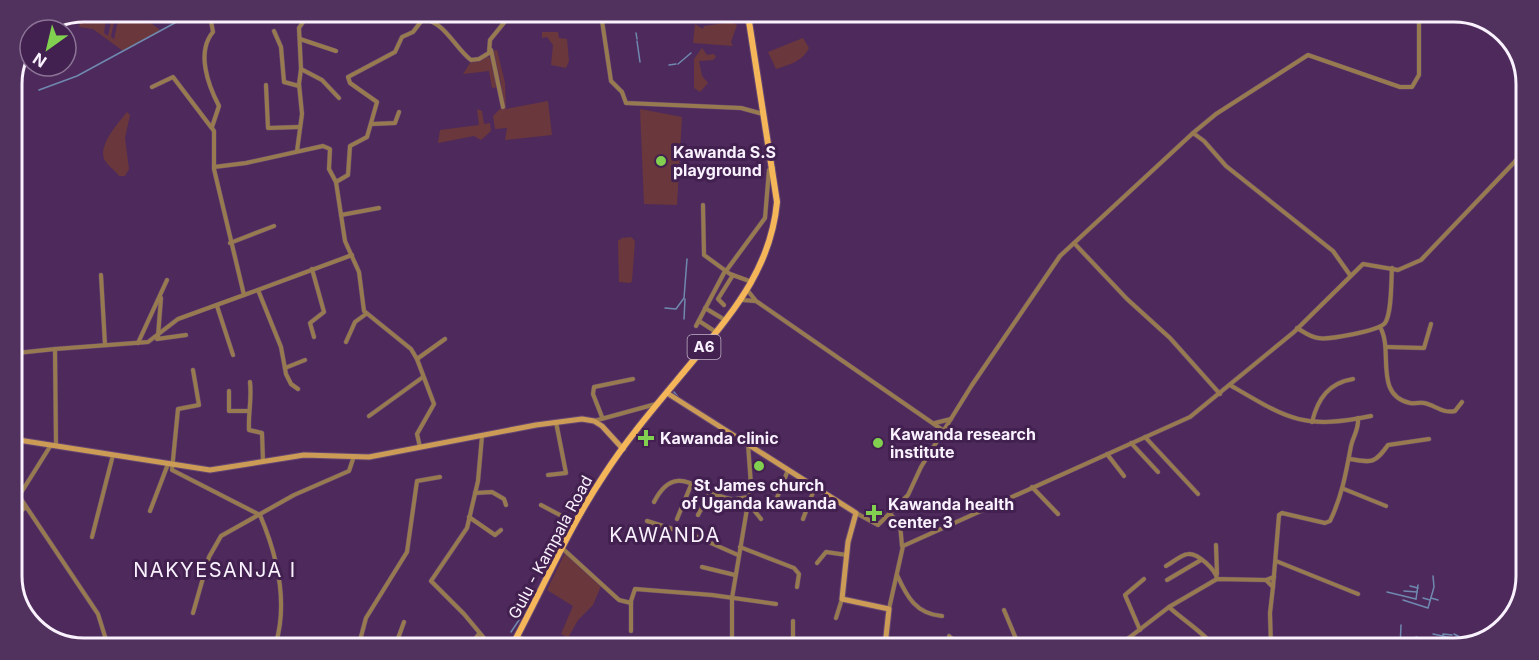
<svg xmlns="http://www.w3.org/2000/svg" width="1539" height="660" viewBox="0 0 1539 660" font-family="Inter,sans-serif">
<rect width="100%" height="100%" fill="#4d2a5b"/>
<g fill="#6a373c">
<path d="M87,12H107L104,33L108,36L113,12H116L111,37L114,39L120,12H138L146,24L150,22L161,31L123,51L93,29L79,27L80,23H84Z"/>
<path d="M732,22L737,25L731,42L733,46L693,43L695,24L703,29L704,26Z"/>
<path d="M542,32H558L559,38L567,39L569,61L566,68L551,65L553,45L547,37L542,38Z"/>
<path d="M803,38L809,48C803,61 789,65 776,69L768,52Z"/>
<path d="M702,48L707,55L714,54L716,57L713,60L699,61L702,76L708,83L700,92L694,88V59Z"/>
<path d="M497,50L505,83L506,109L548,101L552,135L505,140L507,128L495,129L493,116L503,106L501,83L492,51Z"/>
<path d="M487,56L492,59L500,87L492,88L489,71L463,74L472,60Z"/>
<path d="M477,109L482,111L484,124L490,123L491,131L481,140L474,136L438,143L440,130L479,125Z"/>
<path d="M640,109L682,117L677,205L644,204Z"/>
<path d="M127,112L130,115L125,138L129,169L125,176H119C116,171 109,167 106,162C95,148 119,122 127,112Z"/>
<path d="M631,237L635,241L632,281L630,283L619,282L618,241L622,238Z"/>
<path d="M566,551L601,586L593,605L578,620L568,638L561,634L573,606L547,590Z"/>
</g>
<g fill="none" stroke-linecap="round" stroke-linejoin="round">
<g stroke="#7089b0" stroke-width="1.5">
<path d="M636,33L637,39"/>
<path d="M637,41L640,62"/>
<path d="M678,64L691,53"/>
<path d="M669,65L676,64"/>
<path d="M39,90L77,76L195,12"/>
<path d="M665,308L676,309L684,298L687,259"/>
<path d="M684,319L685,299"/>
<path d="M674,392L679,398"/>
<path d="M1410,586L1418,588"/>
<path d="M1404,591L1417,592"/>
<path d="M1387,592L1416,599"/>
<path d="M1423,598L1430,600"/>
<path d="M1431,598L1438,600"/>
<path d="M1416,599L1418,585"/>
<path d="M1403,600L1428,608L1434,587L1433,576"/>
<path d="M511,632L521,617"/>
<path d="M1433,634L1452,638L1451,642"/>
<path d="M1454,634L1471,643"/>
<path d="M1416,637L1455,648"/>
<path d="M1443,637V634L1452,635"/>
<path d="M1433,638L1462,646"/>
<path d="M1454,638L1467,644"/>
<path d="M1400,648L1401,625"/>
</g>
<g stroke="#654672" stroke-width="5">
<g id="street">
<path d="M575,14H600"/>
<path d="M601,14L611,81L622,92L626,103L741,108L763,114"/>
<path d="M211,21L213,32C196,52 208,85 219,106L212,127"/>
<path d="M274,31L281,47L284,82L299,86"/>
<path d="M300,39L336,51"/>
<path d="M491,50L503,107"/>
<path d="M301,69L322,80L339,98"/>
<path d="M266,85L268,128L299,127"/>
<path d="M372,124L395,123L399,112"/>
<path d="M1193,133L1216,114L1308,55L1400,87H1412L1419,75V17"/>
<path d="M12,139L17,135"/>
<path d="M297,151L302,114L299,84L301,69L299,28L309,13"/>
<path d="M214,167L246,163L323,146L330,149L329,169L336,182L345,241L359,272L364,311L411,349L417,359L434,404L417,434L420,447"/>
<path d="M336,182L348,175L350,146L367,137L377,102L350,83L348,77L395,52L402,37L413,32L423,19C445,22 455,48 471,60L479,59L489,53L490,40L511,14"/>
<path d="M703,205L704,255L730,274L752,282"/>
<path d="M341,215L379,208"/>
<path d="M230,243L274,226"/>
<path d="M1074,243L1127,299L1170,338L1220,394"/>
<path d="M12,244L13,241"/>
<path d="M312,269L324,312L310,323L314,337"/>
<path d="M726,271L765,218L769,170L773,168"/>
<path d="M101,275L105,345"/>
<path d="M258,290L281,347L286,374L291,384L298,389"/>
<path d="M748,291L756,301L944,431"/>
<path d="M244,295L352,255"/>
<path d="M743,300L755,301"/>
<path d="M724,305L718,299L733,275"/>
<path d="M217,306L233,355"/>
<path d="M705,308L725,320"/>
<path d="M12,318L17,353L55,349"/>
<path d="M699,321L716,332"/>
<path d="M696,326L725,271"/>
<path d="M1380,327C1394,350 1373,395 1410,403C1415,404 1419,402 1424,403C1435,405 1443,414 1455,411L1462,402"/>
<path d="M1297,328C1304,332 1310,337 1318,338C1328,340 1379,331 1385,323C1392,313 1391,281 1392,268"/>
<path d="M158,336L161,298"/>
<path d="M157,339L186,335"/>
<path d="M346,342L355,322L366,314"/>
<path d="M138,343L167,280"/>
<path d="M1387,347L1424,348L1431,324"/>
<path d="M417,359L445,339"/>
<path d="M285,368L305,360"/>
<path d="M193,370L199,405L178,409L172,470L260,515C277,555 288,601 276,643"/>
<path d="M250,382C252,401 248,412 249,430L262,433L263,461"/>
<path d="M1230,385C1288,419 1303,430 1371,416"/>
<path d="M229,391V411H248"/>
<path d="M369,416L423,377"/>
<path d="M602,417L593,394L594,387L633,379"/>
<path d="M594,421L656,404"/>
<path d="M1312,422C1318,398 1329,383 1353,379"/>
<path d="M935,423L951,419"/>
<path d="M482,436L478,481L467,528L431,581L464,614L489,644"/>
<path d="M1145,437L1198,494"/>
<path d="M1131,443L1158,472"/>
<path d="M51,445L19,496L98,614L107,643"/>
<path d="M56,445L55,349L148,342L178,319L244,295L214,169V131L173,77L152,87"/>
<path d="M1107,454L1124,476"/>
<path d="M1350,459C1373,463 1375,463 1388,445L1429,439"/>
<path d="M548,475L566,473L556,422"/>
<path d="M1032,487L1058,514"/>
<path d="M1344,489L1386,506"/>
<path d="M475,493L492,492L504,499L506,505"/>
<path d="M654,502C676,459 698,494 731,499C737,500 744,497 750,497"/>
<path d="M749,504L761,519"/>
<path d="M541,505L575,523"/>
<path d="M773,508L788,470"/>
<path d="M150,511L168,464"/>
<path d="M856,513L878,525L908,495L921,467L972,385L1060,256L1193,133L1204,141L1226,166L1333,251L1350,275"/>
<path d="M889,513L900,524L902,546"/>
<path d="M698,515L710,492"/>
<path d="M12,516L25,508"/>
<path d="M469,517L495,535L501,530"/>
<path d="M677,519L691,485"/>
<path d="M803,519L815,487"/>
<path d="M647,521L695,536L738,555"/>
<path d="M92,537L113,455"/>
<path d="M1216,545L1217,574"/>
<path d="M740,547L794,568L799,574L797,587"/>
<path d="M562,548L619,600L631,603"/>
<path d="M1276,561L1358,594"/>
<path d="M817,563L826,552L847,555"/>
<path d="M1166,566C1172,563 1182,554 1188,554C1198,553 1216,570 1217,579"/>
<path d="M702,567L735,575"/>
<path d="M897,575C907,597 916,614 942,616"/>
<path d="M1167,580L1201,560"/>
<path d="M1266,580L1273,587L1270,613L1271,647"/>
<path d="M1273,587L1279,515L1282,513L1325,523L1330,521C1342,496 1346,473 1351,446C1353,436 1359,430 1358,418"/>
<path d="M1169,607C1179,617 1210,637 1213,647"/>
<path d="M889,609L903,546L1190,417L1294,332L1363,264L1398,270L1421,260L1526,150"/>
<path d="M1004,610L1019,646"/>
<path d="M193,613L209,557L221,536L294,495L349,471L353,459"/>
<path d="M836,618L842,599"/>
<path d="M1140,630L1125,595L1144,579"/>
<path d="M631,631V601L635,589L712,595L776,604"/>
<path d="M517,636L532,644"/>
<path d="M949,636L960,646"/>
<path d="M1126,640L1130,647"/>
<path d="M359,644L366,618L407,552L417,481L440,477"/>
<path d="M396,644L404,622"/>
<path d="M471,644L479,634"/>
<path d="M732,645V598L751,485L748,444"/>
<path d="M793,645V621"/>
<path d="M1117,647L1169,607L1217,579L1266,580L1274,577"/>
</g>
</g>
<g stroke="#654672" stroke-width="7">
<g id="secondary">
<path d="M667,393L856,513L848,542L842,599L889,609L885,646"/>
<path d="M12,439L210,470L304,455L369,457L536,425L582,419L594,421L602,426L623,449"/>
</g>
</g>
<g stroke="#654672" stroke-width="8">
<path id="primary" d="M513,644C543,588 568,529 604,475C631,433 665,395 697,356C736,308 771,266 777,202L748,15"/>
</g>
<use href="#street" stroke="#987a50" stroke-width="4"/>
<use href="#secondary" stroke="#cc9c56" stroke-width="5"/>
<use href="#primary" stroke="#f4b659" stroke-width="6"/>
</g>
<g fill="#81d050" stroke="#42204f" stroke-width="2">
<circle cx="661" cy="161" r="6"/>
<path d="M643 429h6v6h6v6h-6v6h-6v-6h-6v-6h6z"/>
<circle cx="878" cy="443" r="6"/>
<circle cx="759" cy="466" r="6"/>
<path d="M871 504h6v6h6v6h-6v6h-6v-6h-6v-6h6z"/>
</g>
<g text-anchor="middle" stroke-width="6" stroke-linejoin="round" paint-order="stroke">
<rect fill="#42204f" stroke="#c2b2c9" stroke-width="1.5" x="687.5" y="335" width="33" height="24" rx="4.5"/>
<g font-size="15" font-weight="bold" fill="#f9f1fd">
<text x="704" y="352">A6</text>
</g>
<g font-size="16" font-weight="bold" fill="#f9f1fd" stroke="#42204f" text-anchor="start">
<text x="673" y="158">Kawanda S.S<tspan x="673" dy="18">playground</tspan></text>
<text x="890" y="440">Kawanda research<tspan x="890" dy="18">institute</tspan></text>
<text x="660" y="444">Kawanda clinic</text>
<text x="759" y="491" text-anchor="middle">St James church<tspan x="759" dy="18">of Uganda kawanda</tspan></text>
<text x="888" y="510">Kawanda health<tspan x="888" dy="18">center 3</tspan></text>
</g>
<g font-size="16" fill="#f9f1fd" stroke="#42204f">
<text transform="translate(550 547) rotate(-62)" y="6">Gulu - Kampala Road</text>
</g>
<g font-size="20" letter-spacing="1.5" fill="#f9f1fd" stroke="#42204f">
<text x="665" y="542">KAWANDA</text>
<text x="215" y="577">NAKYESANJA I</text>
</g>
</g>
<path d="M0 0H1539V660H0ZM84 22H1454A62 62 0 0 1 1516 84V576A62 62 0 0 1 1454 638H84A62 62 0 0 1 22 576V84A62 62 0 0 1 84 22Z" fill="#51315d" fill-rule="evenodd"/>
<path fill="none" stroke="#f9f1fd" stroke-width="3" d="M84 22H1454A62 62 0 0 1 1516 84V576A62 62 0 0 1 1454 638H84A62 62 0 0 1 22 576V84A62 62 0 0 1 84 22Z"/>
<g transform="translate(48 48) rotate(214)"><circle r="28" fill="#42204f" stroke="#8b7495" stroke-width="1.5"/>
<path d="M0-4.5L10 22L0 15L-10 22Z" fill="#81d050"/>
<text y="-9" font-size="16" font-weight="bold" text-anchor="middle" fill="#f9f1fd">N</text>
</g>
</svg>
